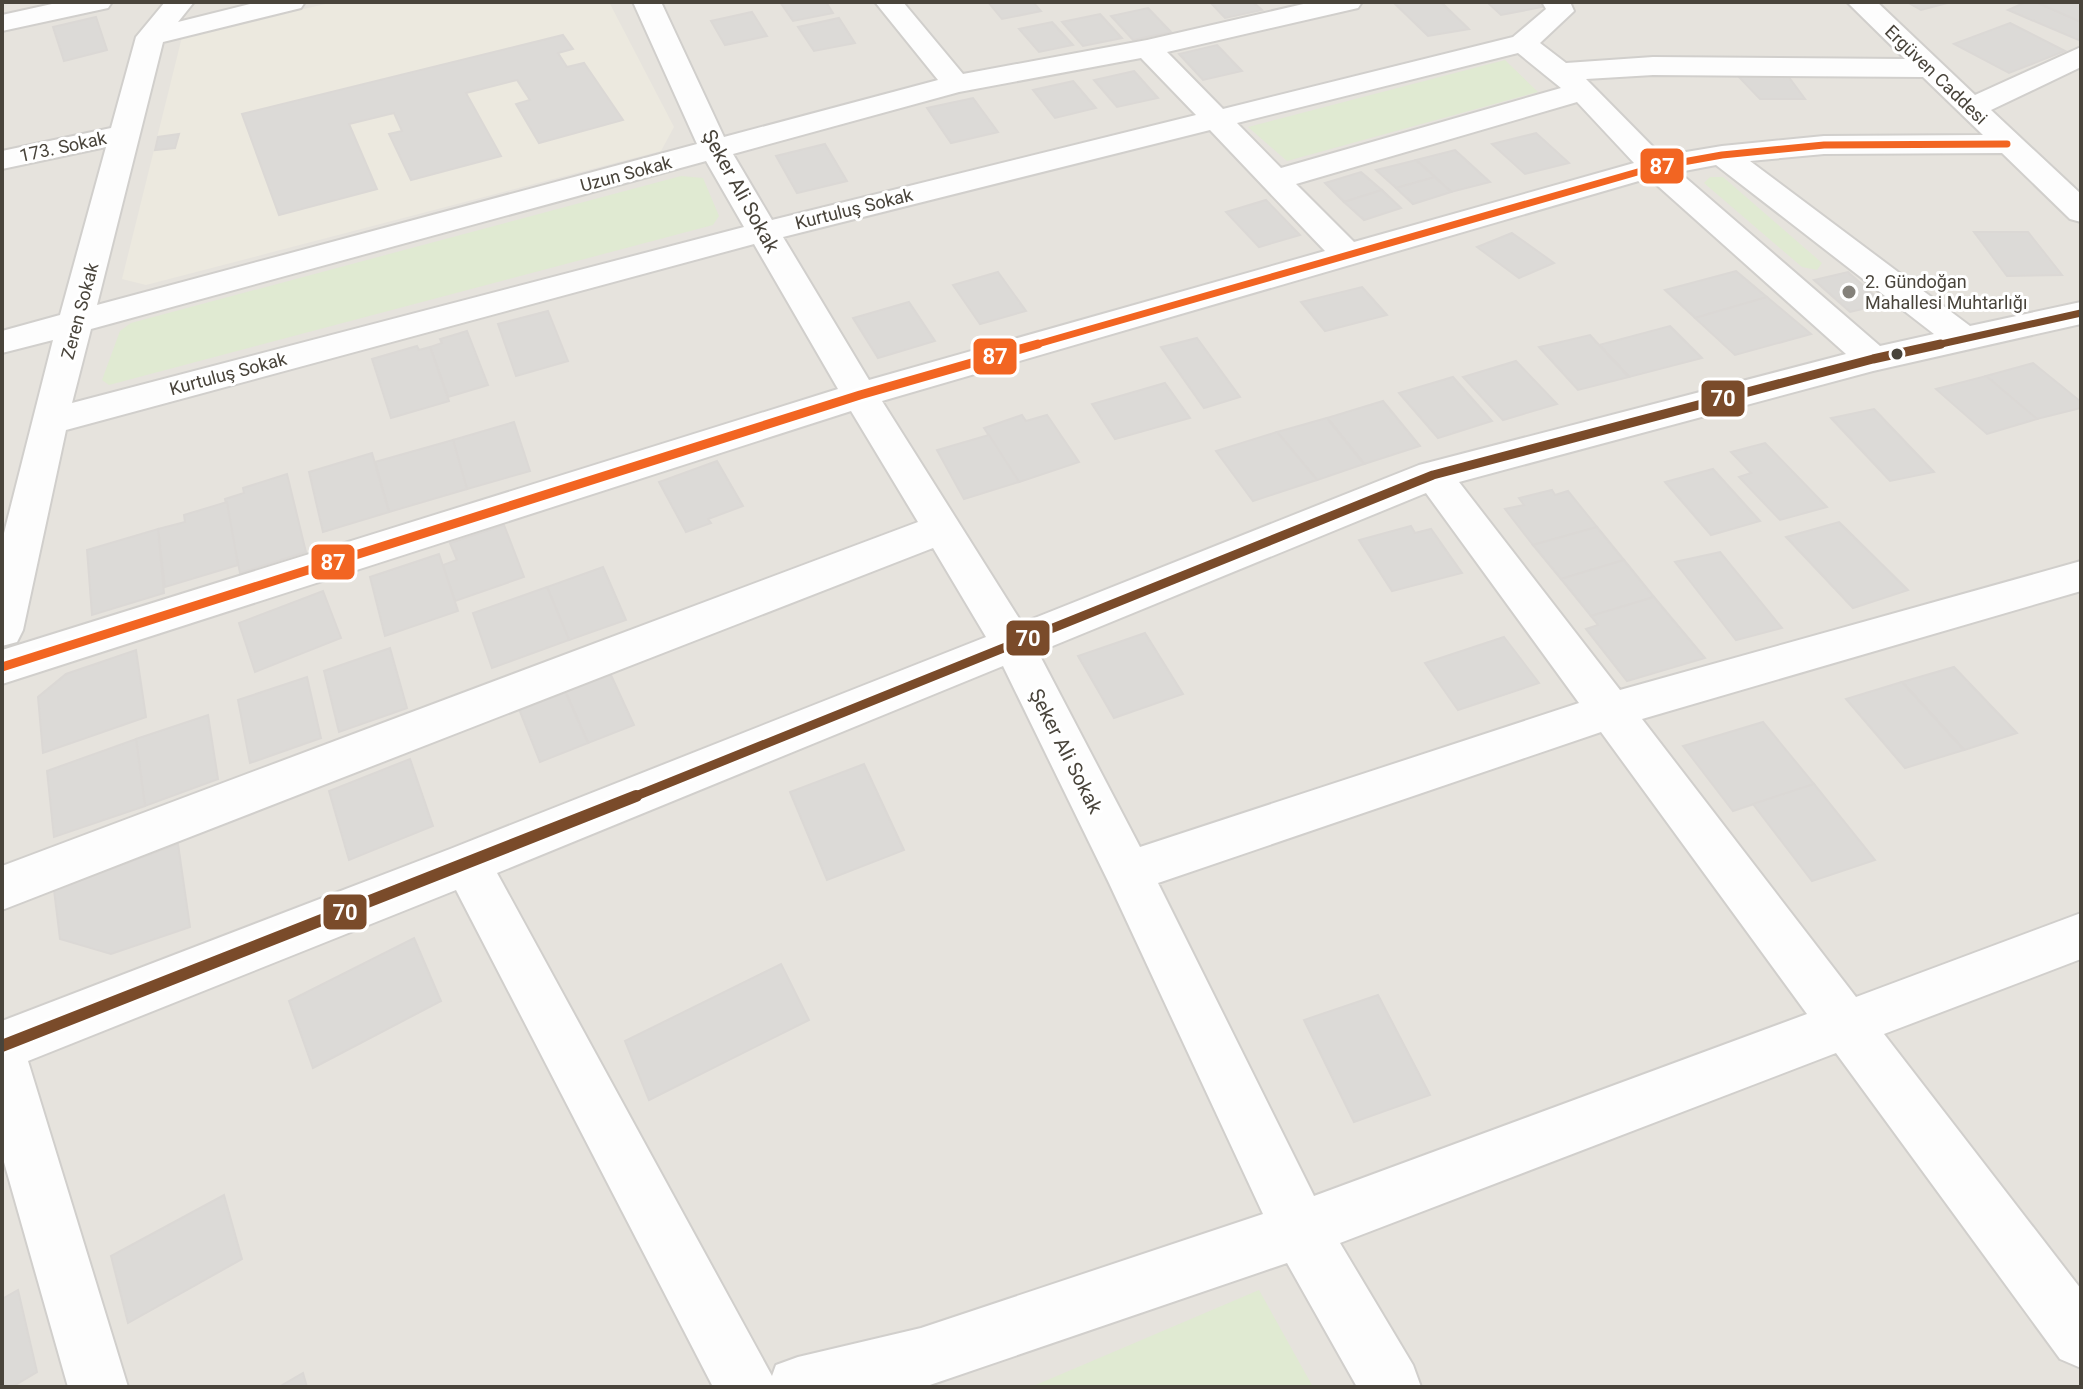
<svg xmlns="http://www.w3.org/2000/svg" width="2083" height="1389" viewBox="0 0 2083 1389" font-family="Roboto,sans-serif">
<rect width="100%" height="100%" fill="#f3f1ef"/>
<rect fill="#e6e3dd" x="2" y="2" width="2079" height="1385"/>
<path fill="#ece9df" d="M334,2H609L674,127L661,151L146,285L122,279L182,37Z"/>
<g fill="#e0ead2">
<path d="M1505,60L1538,92L1287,161L1248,127Z"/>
<path d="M681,176L703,178L719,216L713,225L109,385L102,380L120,331L131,323Z"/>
<path d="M1710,177H1723L1822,263L1817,270L1802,267L1704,183Z"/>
<path d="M1259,1290L1313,1387H1031Z"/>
</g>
<g fill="#dcdad7" stroke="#dbd8d5" stroke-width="2">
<path d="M780,2H826L833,13L793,21Z"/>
<path d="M988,2H1033L1041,11L1002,19Z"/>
<path d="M1210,2H1253L1262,10L1225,18Z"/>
<path d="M1441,2L1469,29L1428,36L1394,3Z"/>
<path d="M1487,2H1536L1542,7L1501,15Z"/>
<path d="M1907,2H1951L1921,10Z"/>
<path d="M2026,2H2036L2081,22V41L2008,10Z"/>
<path d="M2036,2H2081V22Z"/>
<path d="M1148,8L1171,32L1133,40L1111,16Z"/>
<path d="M752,12L767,36L725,45L711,21Z"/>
<path d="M1100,14L1122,38L1083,46L1062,22Z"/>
<path d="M96,17L107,50L64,61L53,27Z"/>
<path d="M839,18L855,43L814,51L798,27Z"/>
<path d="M1052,22L1073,45L1039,52L1019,29Z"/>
<path d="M2010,23L2065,51L2009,73L1954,44Z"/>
<path d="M563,35L573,49L558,53L567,67L584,63L623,120L539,143L516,104L530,100L517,80L466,93L501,156L411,180L389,134L402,131L394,113L349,124L377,189L279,215L242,114Z"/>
<path d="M1217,45L1242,71L1203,80L1179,54Z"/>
<path d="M1134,71L1158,98L1117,107L1094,80Z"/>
<path d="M1735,73L1788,76L1805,99H1760Z"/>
<path d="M1073,81L1096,108L1055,118L1033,90Z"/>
<path d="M973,98L998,132L951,143L927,108Z"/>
<path d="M1536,133L1569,163L1525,174L1492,144Z"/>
<path d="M179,134L175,148L155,150L158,137Z"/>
<path d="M825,144L847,181L797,193L776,156Z"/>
<path d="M1455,150L1490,182L1451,192L1416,160Z"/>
<path d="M1416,160L1435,177L1396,188L1376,170Z"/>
<path d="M1361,172L1382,190L1344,202L1325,183Z"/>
<path d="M1435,177L1451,192L1413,204L1396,188Z"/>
<path d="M1382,190L1401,208L1364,220L1344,202Z"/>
<path d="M1266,200L1300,235L1259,247L1226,212Z"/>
<path d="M1974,232H2028L2062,275L2007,276Z"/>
<path d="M1512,233L1554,263L1519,278L1477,247Z"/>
<path d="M1736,271L1767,297L1695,318L1665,290Z"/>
<path d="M998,272L1026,311L980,324L953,285Z"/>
<path d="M1848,272L1884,304L1850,312L1814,280Z"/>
<path d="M1362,287L1387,315L1325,331L1301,302Z"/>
<path d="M1767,297L1811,334L1735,355L1695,318Z"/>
<path d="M909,302L935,341L878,358L853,318Z"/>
<path d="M548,311L568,361L516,376L498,324Z"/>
<path d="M1670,326L1702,358L1629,377L1599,345Z"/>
<path d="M467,331L488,385L448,397L430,347L442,343L440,339Z"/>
<path d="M1590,335L1599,345L1629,377L1578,390L1539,347Z"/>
<path d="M1197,338L1240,397L1204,408L1161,347Z"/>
<path d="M417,346L419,350L430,347L449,401L391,418L372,359Z"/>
<path d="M1516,361L1557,404L1503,420L1463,377Z"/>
<path d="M2033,363L2081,402V408L2037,419L1986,376Z"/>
<path d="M1986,376L2037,419L1987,434L1936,389Z"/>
<path d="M1453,377L1492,421L1438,438L1399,393Z"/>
<path d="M1165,383L1190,418L1115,439L1092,404Z"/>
<path d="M1383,401L1420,446L1364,464L1327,418Z"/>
<path d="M1874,409L1934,472L1890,481L1831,418Z"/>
<path d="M1022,415L1026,421L1047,415L1079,462L1019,482L984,428Z"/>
<path d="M1327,418L1364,464L1317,480L1277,432Z"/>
<path d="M514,422L530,471L467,489L453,440Z"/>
<path d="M1277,432L1317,480L1253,501L1216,451Z"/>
<path d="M989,435L1019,482L964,499L937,450Z"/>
<path d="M453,440L467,489L389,512L375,462Z"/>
<path d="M1765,443L1827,507L1780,520L1739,477L1751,473L1731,452Z"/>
<path d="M372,453L389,512L323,532L309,472Z"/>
<path d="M717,461L743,506L708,519L711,523L686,532L659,482Z"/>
<path d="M1713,469L1760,521L1711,535L1665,482Z"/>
<path d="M287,474L306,552L240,573L225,499L244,493L243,488Z"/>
<path d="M1552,490L1555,495L1568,491L1597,527L1533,545L1505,509L1524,505L1519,498Z"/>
<path d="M227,502L238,565L165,587L158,529L185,522L184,515Z"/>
<path d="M1839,522L1908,590L1853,608L1786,537Z"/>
<path d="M504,525L524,577L455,601L443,565L457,560L450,543Z"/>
<path d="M1411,526L1415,533L1431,529L1462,573L1392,591L1359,540Z"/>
<path d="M1597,527L1624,560L1561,579L1533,545Z"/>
<path d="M158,529L164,593L92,615L87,550Z"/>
<path d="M1720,552L1782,628L1736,640L1675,562Z"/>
<path d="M439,554L458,611L385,636L370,577Z"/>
<path d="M1624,560L1654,597L1591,616L1561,579Z"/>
<path d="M603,567L626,620L569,640L547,587Z"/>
<path d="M547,587L569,640L492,668L473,613Z"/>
<path d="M323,591L341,638L255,672L239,623Z"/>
<path d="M1654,597L1705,658L1627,681L1586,629L1598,625L1591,616Z"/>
<path d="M1145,633L1183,694L1114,718L1078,656Z"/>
<path d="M1504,637L1539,683L1458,710L1425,663Z"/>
<path d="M390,648L407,708L339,732L324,671Z"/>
<path d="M136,650L146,717L43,753L38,697L66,674Z"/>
<path d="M1954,667L2017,733L1964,750L1902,682Z"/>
<path d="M610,673L634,725L588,743L565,691Z"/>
<path d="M307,677L321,738L250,763L238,700Z"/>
<path d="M1902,682L1964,750L1905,768L1846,699Z"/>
<path d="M565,691L588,743L540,762L519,709Z"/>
<path d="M208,715L218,779L145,806L136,739Z"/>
<path d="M1763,722L1814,784L1733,811L1683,746Z"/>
<path d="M136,739L145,806L54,837L47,771Z"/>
<path d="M410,759L433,826L349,860L329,791Z"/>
<path d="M864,764L904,850L827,880L790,792Z"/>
<path d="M1814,784L1875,860L1812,881L1753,804Z"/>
<path d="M178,844L190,927L111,954L60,939L54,890Z"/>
<path d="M414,938L441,1001L313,1068L289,1001Z"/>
<path d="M781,964L809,1020L649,1100L625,1041Z"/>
<path d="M1378,995L1430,1095L1354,1122L1304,1020Z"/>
<path d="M224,1195L242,1259L128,1323L111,1256Z"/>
<path d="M18,1290L37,1372L12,1387H2V1299Z"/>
<path d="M303,1373L307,1387H279Z"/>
</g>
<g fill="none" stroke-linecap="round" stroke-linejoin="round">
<g stroke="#d1cfcc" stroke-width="4">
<g id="minor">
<path d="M61,2H112L108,8L2,31V15Z"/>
<path d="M165,2H194L178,22L258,2H305L301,8L163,42L97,305L697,144L633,2H661L724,137L938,80L875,2H903L963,74L1147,40L1312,2H1362L1358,8L1167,52L1223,109L1513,37L1546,9L1542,2H1570L1574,11L1540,43L1566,63L1653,57L1905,59L1847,2H1877L1975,95L2081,47V67L1991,110L2081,194V222L2070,219L2002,153L1824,154L1750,161L1970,326L2081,302V324L1873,371L1459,482L1620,690L2081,561V591L1642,719L1856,997L2081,913V959L1884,1034L2081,1289V1368L2060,1359L1836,1053L1340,1243L1413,1365L1421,1387H1357L1287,1263L924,1387H713L456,890L28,1061L128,1387H68L2,1155V1021L450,849L986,637L933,548L2,910V866L918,522L851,411L2,684V650L838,389L754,244L66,430L23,630L17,642L2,646V541L53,340L2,353V331L60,315L106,147L2,169V151L111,128L136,37ZM1518,53L1561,88L1281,168L1237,123ZM1141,58L1196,115L772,220L733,154L959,92ZM1653,75L1923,77L1983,135L1824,136L1722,146L1662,156L1586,79ZM1577,102L1634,163L1354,242L1296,184ZM1210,130L1325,251L869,380L783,237ZM706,161L744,227L72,403L91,329ZM1716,165L1934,334L1880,346L1679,172ZM1649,178L1846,354L1419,465L1022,623L882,401ZM1426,493L1579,703L1140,847L1038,652ZM1003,666L1109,883L1263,1214L921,1328L798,1357L776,1365L772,1376L497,873ZM1601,732L1807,1014L1314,1196L1158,883Z"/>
</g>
</g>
<use href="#minor" fill="#fdfdfd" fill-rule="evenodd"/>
<g stroke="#fff" stroke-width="11">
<path id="bus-1-far1" d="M1031,346L1655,167L1722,155L1824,145L2007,144"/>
</g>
<g stroke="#fff" stroke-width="15">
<path id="bus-1" d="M2,667L860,395L1038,344"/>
</g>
<g stroke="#fff" stroke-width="11">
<path id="bus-2-far2" d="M1932,346L2081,313"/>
</g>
<g stroke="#fff" stroke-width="15">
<path id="bus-2-far1" d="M631,798L1433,475L1873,359L1941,344"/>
</g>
<g stroke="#fff" stroke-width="18">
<path id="bus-2" d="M2,1046L636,796"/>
</g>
<use href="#bus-1-far1" stroke="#f26522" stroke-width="7"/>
<use href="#bus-1" stroke="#f26522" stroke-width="9"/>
<use href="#bus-2-far2" stroke="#7a4b2a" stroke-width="7"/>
<use href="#bus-2-far1" stroke="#7a4b2a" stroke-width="9"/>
<use href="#bus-2" stroke="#7a4b2a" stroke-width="12"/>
</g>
<circle fill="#84817a" stroke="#fff" stroke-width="3" cx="1849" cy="292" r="8"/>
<circle fill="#49443b" stroke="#fff" stroke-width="3" cx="1897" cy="354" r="7"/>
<g text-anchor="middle" stroke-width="6" stroke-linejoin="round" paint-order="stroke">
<g font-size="18" fill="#49443b" stroke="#fff">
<text transform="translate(1936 75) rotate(44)" y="6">Ergüven Caddesi</text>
<text transform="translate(63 147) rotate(-12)" y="6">173. Sokak</text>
<text transform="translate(626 174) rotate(-15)" y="6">Uzun Sokak</text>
<text transform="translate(854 209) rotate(-14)" y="6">Kurtuluş Sokak</text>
<text transform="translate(80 311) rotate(-75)" y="6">Zeren Sokak</text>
<text transform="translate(228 374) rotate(-15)" y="6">Kurtuluş Sokak</text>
</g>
<g font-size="18" fill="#49443b" stroke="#fff" text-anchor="start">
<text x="1865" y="288">2. Gündoğan<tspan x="1865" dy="21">Mahallesi Muhtarlığı</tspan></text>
</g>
<g font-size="20" fill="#49443b" stroke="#fff">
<text transform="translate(741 191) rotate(61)" y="7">Şeker Ali Sokak</text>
<text transform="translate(1066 751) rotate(63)" y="7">Şeker Ali Sokak</text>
</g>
</g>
<g stroke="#fff" stroke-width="3">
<rect x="1639" y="147" width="46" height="38" rx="8" fill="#f26522"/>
<rect x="972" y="337" width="46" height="39" rx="8" fill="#f26522"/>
<rect x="1700" y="379" width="46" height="39" rx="8" fill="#7a4b2a"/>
<rect x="310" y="543" width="46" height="38" rx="8" fill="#f26522"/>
<rect x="1005" y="619" width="46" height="38" rx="8" fill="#7a4b2a"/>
<rect x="322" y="893" width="46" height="38" rx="8" fill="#7a4b2a"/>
</g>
<g font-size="22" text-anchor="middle" font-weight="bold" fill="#fff">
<text x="1662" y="174">87</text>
<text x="995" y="364">87</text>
<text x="1723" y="406">70</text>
<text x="333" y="570">87</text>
<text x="1028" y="646">70</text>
<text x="345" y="920">70</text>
</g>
<rect width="2083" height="1389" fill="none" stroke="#49443b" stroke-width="8"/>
</svg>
